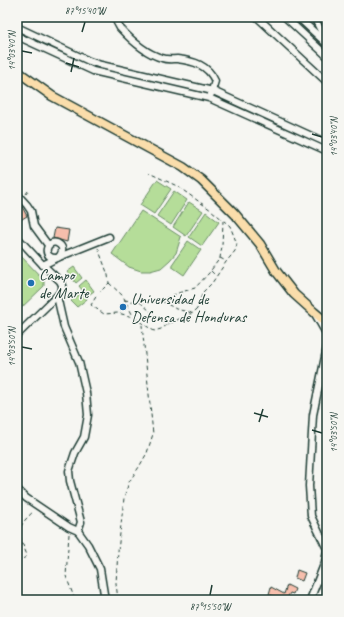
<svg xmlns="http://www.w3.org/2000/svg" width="344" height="617" viewBox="0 0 344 617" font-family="Caveat,sans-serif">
<rect width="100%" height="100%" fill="#f6f6f2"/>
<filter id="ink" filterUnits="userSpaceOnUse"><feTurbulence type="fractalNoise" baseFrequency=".025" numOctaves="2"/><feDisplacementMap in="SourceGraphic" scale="8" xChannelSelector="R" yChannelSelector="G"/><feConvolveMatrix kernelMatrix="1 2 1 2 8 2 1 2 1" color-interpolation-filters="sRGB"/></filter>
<g filter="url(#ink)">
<g fill="#b5dd99" stroke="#6a8d66">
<path d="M157,180L171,189L154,214L140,205Z"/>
<path d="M174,191L187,200L171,225L157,216Z"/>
<path d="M189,202L203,211L186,236L173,227Z"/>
<path d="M141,211L181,237L176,253L170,260L161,268L150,271H141L129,267L112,254Z"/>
<path d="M206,212L219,222L202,246L189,237Z"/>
<path d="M188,241L201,250L184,275L171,266Z"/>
<path d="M17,252L44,280V286L17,312Z"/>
<path d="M74,267L82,278L76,283L67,272Z"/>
<path d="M86,280L94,291L87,296L79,286Z"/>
<path d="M82,292L87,299L77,307L71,301Z"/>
</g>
<g fill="#f6beac" stroke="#1f3d34">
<path d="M17,201L21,205L27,216L17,222Z"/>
<path d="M55,228L69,230L67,242L53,238Z"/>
<path d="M297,570L305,573L302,581L295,578Z"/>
<path d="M287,585L295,589L293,594L290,593L286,600H277L278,598L269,594L271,587L284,594Z"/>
</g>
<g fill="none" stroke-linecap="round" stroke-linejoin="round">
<g stroke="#1f3d34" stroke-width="9">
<g id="minor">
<path d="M115,17C116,21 118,25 120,28C131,40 147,54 162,58C167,60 172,59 177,59C194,61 208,65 215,81L211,94"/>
<path d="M257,17L327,82"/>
<path d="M285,17L327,56"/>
<path d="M298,17L327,44"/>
<path d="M314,17L326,41"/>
<path d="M17,27L89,61L101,65L213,91L327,143"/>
<path d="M17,36L93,71L209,98L327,151"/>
<path d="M17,194L27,205L31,211L34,226L48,245"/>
<path d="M17,237L43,265L60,281L62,285V290L57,296L17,335"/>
<path d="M57,258C41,259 46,239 57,243C59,244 61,245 62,248C63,251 61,254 59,257"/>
<path d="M43,265L59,257L109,237"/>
<path d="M57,296L64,327L79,362L86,393L88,415L84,437L75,453L69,471L70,481L81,522L78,531L88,545L100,569L105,600"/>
<path d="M315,314L327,335V340"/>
<path d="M17,489L26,498L69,527L78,531"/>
<path d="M310,600L325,562L327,549L311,516L309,486L313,415L327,347"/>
</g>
</g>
<g stroke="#1f3d34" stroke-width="11">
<path id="major" d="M17,71L52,96L183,167L201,180L235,214L260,244L276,271L294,294L314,312L327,323"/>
</g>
<g stroke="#1f3d34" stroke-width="1" stroke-dasharray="4 3" stroke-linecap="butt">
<path d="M26,194L28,191"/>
<path d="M98,248L108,275L109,283L97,295L91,305L104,314L118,313L133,317L154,331L161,329L170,323L193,313L197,309L203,292L212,283L226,262L235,251L237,244L230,226L211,210L177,186L149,173"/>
<path d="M220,258L226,261"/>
<path d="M211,271L216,276"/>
<path d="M109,283L123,296L133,316"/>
<path d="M124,300L140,302L160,301L178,293L195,288L209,273L220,258L222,246L223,221"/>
<path d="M162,301L176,309L192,313"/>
<path d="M140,302L161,321L169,323"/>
<path d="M69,534L66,576L75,600"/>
<path d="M17,562L26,557L27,555C18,533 15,528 34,511"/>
<path d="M118,600L116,583L118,551L124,498L129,482L139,467L147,453L153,434L142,325"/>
</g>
<use href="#minor" stroke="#f6f6f2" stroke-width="6"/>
<use href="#major" stroke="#faddab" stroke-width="8"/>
</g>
</g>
<path fill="none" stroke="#1f3d34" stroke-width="1.5" d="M82,32L85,22M22,51L32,53M66,63L79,67M71,72L74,58M312,134L322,137M22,347L32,349M254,413L268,417M259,422L263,409M312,430L322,433M210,595L212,585"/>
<g fill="#1f6fb2" stroke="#f6f6f2" stroke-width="1.5">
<circle cx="31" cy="283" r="4"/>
<circle cx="123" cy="307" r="4"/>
</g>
<g text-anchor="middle" stroke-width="3" stroke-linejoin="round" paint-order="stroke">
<g font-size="16" fill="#1f3d34" stroke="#f6f6f2" text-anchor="start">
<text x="39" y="280">Campo<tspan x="39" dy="18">de Marte</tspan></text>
<text x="131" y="304">Universidad de<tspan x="131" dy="18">Defensa de Honduras</tspan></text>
</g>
</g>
<rect width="344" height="617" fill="none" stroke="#f6f6f2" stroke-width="44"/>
<rect x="22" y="22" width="300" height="573" fill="none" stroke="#1f3d34" stroke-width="1.5"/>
<g font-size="10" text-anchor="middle" fill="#1f3d34">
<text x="85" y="14">87°15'40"W</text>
<text transform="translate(11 51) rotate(-90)" y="4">14°03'40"N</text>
<text transform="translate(333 137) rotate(-90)" y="4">14°03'40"N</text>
<text transform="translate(11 347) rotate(-90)" y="4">14°03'50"N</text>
<text transform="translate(333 433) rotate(-90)" y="4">14°03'50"N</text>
<text x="210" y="610">87°15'50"W</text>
</g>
</svg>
